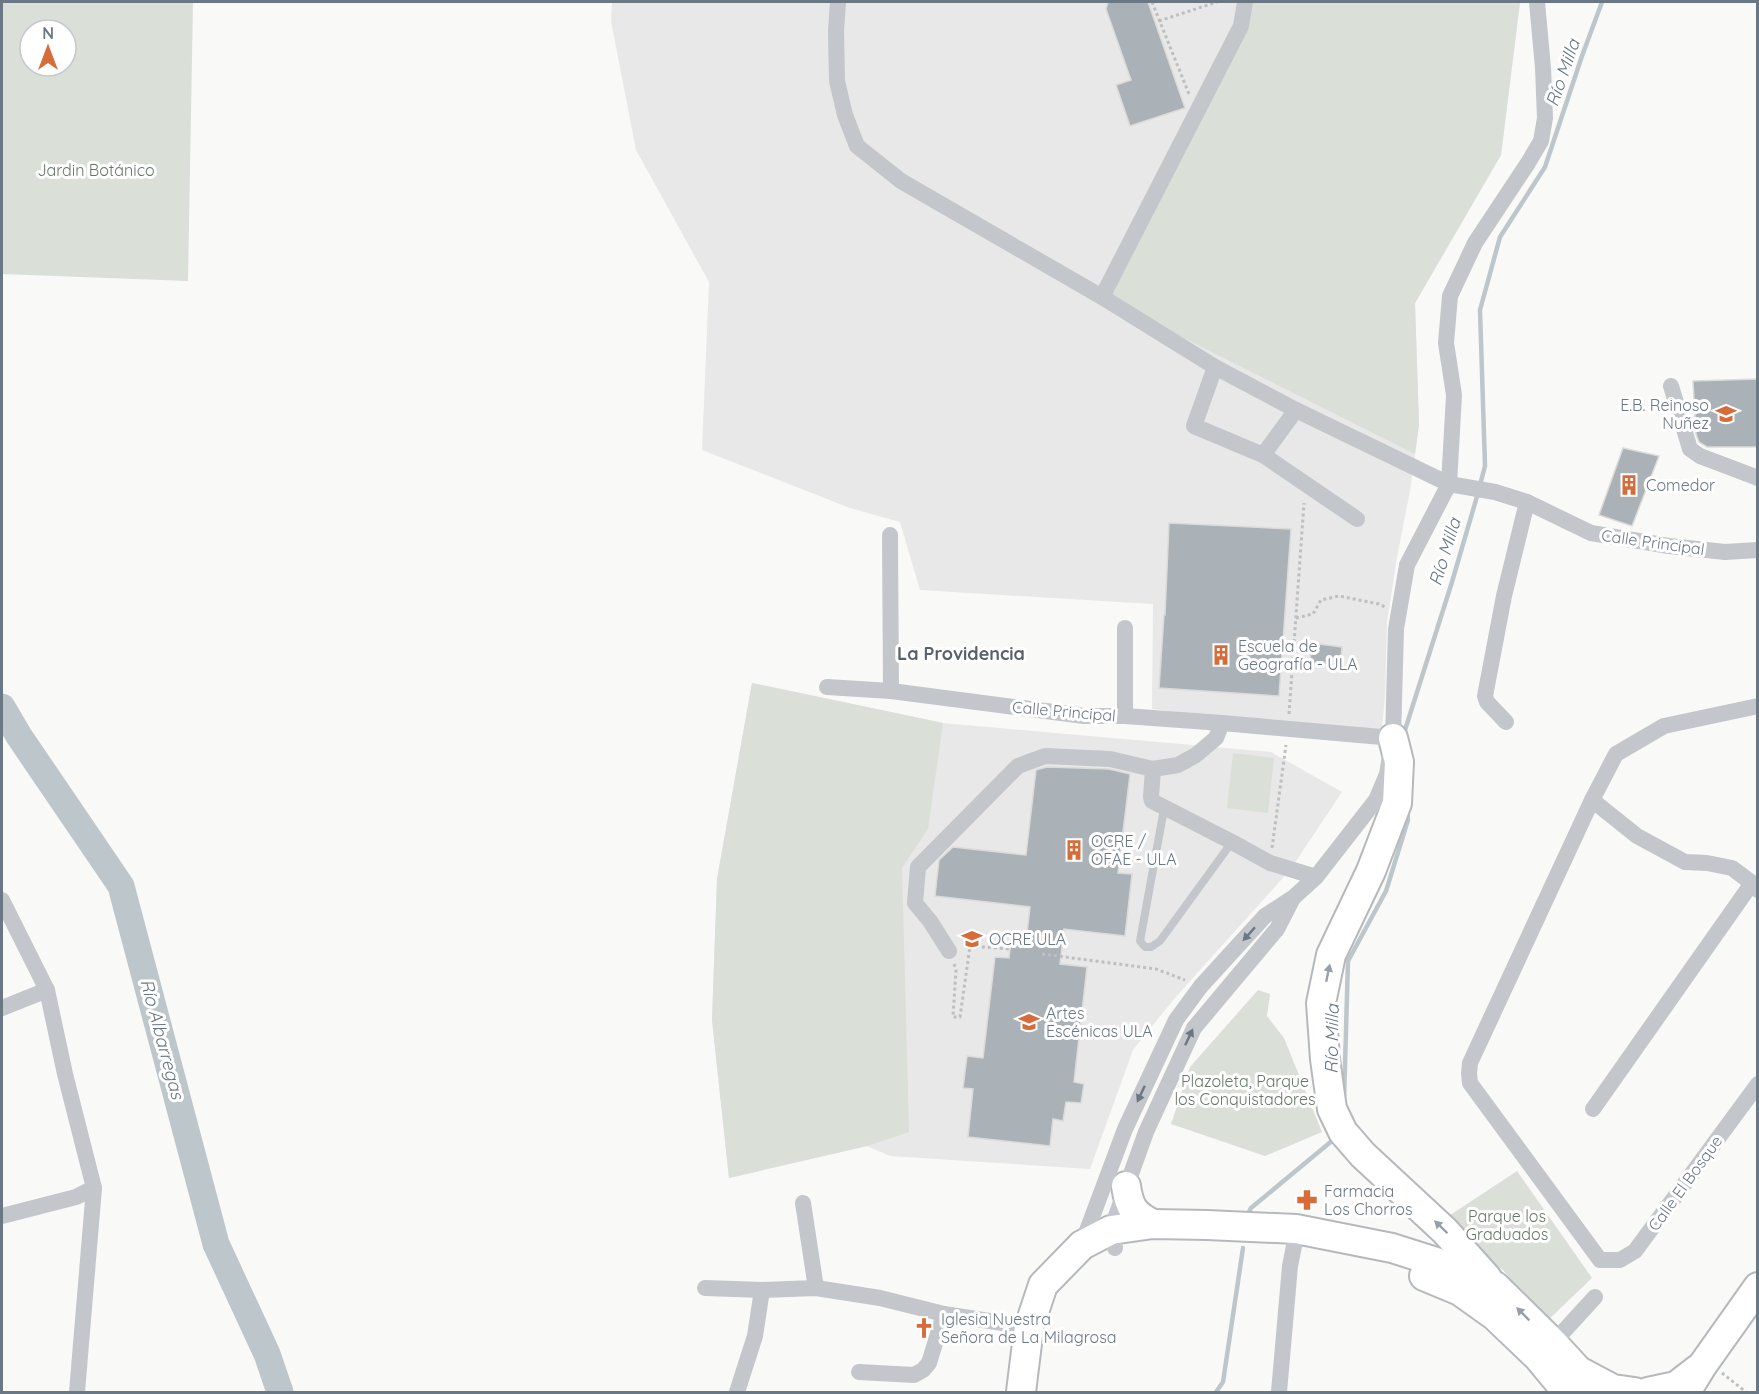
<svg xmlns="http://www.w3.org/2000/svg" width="1759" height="1394" viewBox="0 0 1759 1394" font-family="Quicksand,sans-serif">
<rect width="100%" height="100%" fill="#f9f9f7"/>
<g fill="#e7e8e7">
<path d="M612,2H1520L1501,155L1415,303L1419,425L1410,491L1397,557L1387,623L1385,698L1381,736L1152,709L1153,604L920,590L900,522L850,508L702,450L709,282L636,150L611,21Z"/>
<path d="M752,683L943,723L1271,752L1342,792L1290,870L1174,999L1133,1050L1090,1169L890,1156L867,1146L729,1178L712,1020L717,879Z"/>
</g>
<g fill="#dadfd8" fill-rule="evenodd">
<path d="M2,2H193L188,281L2,274ZM30,30H66V66H30Z"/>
<path d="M1245,2H1520L1501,155L1415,303L1419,425L1415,454L1102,297Z"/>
<path d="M752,683L943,723L928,829L902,868L909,1132L867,1146L729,1178L712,1020L717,879Z"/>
<path d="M1233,753L1274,758L1268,813L1227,808Z"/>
<path d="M1258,990L1270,994L1267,1016L1284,1038L1322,1132L1265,1156L1171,1124L1190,1067Z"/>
<path d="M1517,1171L1592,1278L1546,1322L1503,1270L1435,1225Z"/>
</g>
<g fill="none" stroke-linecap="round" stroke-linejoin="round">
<g stroke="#bdc6cb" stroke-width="4.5">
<path d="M1480,485L1485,466L1480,310L1500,237L1545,167L1582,56L1602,2"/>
<path d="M1405,735V730L1452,582L1478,493"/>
<path d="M1344,1100L1348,961L1386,891L1408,820L1407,809"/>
<path d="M1246,1218L1251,1208L1333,1140"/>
<path d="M1216,1392L1223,1382L1243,1248"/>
</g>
<path stroke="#bdc6cb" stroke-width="27" d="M2,707L19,736L121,886L216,1244L267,1354L280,1392"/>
</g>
<g fill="#aab1b7" stroke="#dbdbd9" stroke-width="1.5">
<path d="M1108,2H1148L1185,108L1130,126L1116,85L1131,80L1106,9Z"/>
<path d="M1758,379V447H1707L1699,442L1696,434L1693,381Z"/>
<path d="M1623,448L1659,456L1632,526L1599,515Z"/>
<path d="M1169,523L1291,529L1279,696L1159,688L1164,615H1165Z"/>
<path d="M1311,643L1342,647L1340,666L1310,663Z"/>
<path d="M1047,767L1109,769L1130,774L1118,873L1132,874L1125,936L1064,929L1060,964L1087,967L1074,1082L1084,1084L1081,1103L1066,1102L1063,1121L1053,1119L1050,1146L968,1137L973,1089L963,1088L967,1056L983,1058L995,957L1009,958L1012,931L1027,933L1030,907L935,896L939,860L953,847L1026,855L1036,770Z"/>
</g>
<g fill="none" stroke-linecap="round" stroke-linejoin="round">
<g stroke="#b6b9bc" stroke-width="32">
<g id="trunk">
<path d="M1393,738L1399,762L1397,803L1371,871L1331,955L1321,1003L1325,1059L1332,1109L1343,1132L1363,1155L1445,1231L1487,1278"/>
<path d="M1126,1186C1129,1207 1134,1215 1153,1224"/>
<path d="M1424,1276L1460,1291L1495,1316L1538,1357L1567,1392"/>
<path d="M1583,1373L1613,1389L1635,1392"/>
<path d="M1021,1392L1029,1327L1043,1285L1082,1245L1111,1230L1153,1224L1207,1225L1296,1229L1392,1248L1471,1273L1495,1286L1553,1343L1598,1392"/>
<path d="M1648,1392L1676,1386L1698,1369"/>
<path d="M1686,1392L1702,1366L1758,1287"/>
</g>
</g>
<g stroke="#bdbfc2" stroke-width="3" stroke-dasharray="3 3" stroke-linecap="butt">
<path d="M1152,2L1189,94"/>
<path d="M1159,21L1217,2"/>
<path d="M1296,618L1313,614L1321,600L1339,596L1379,604L1385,607"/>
<path d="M1289,714L1304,503"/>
<path d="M1272,848L1286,745"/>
<path d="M1042,954L1156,969L1185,980"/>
<path d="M954,964L956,970L953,1017H960L970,946L1010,949"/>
<path d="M1722,1373L1746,1392"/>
</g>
<path stroke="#c3c6ca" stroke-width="8" d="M1164,809L1140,941L1145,947H1151L1160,941L1232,842"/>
<g stroke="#c3c6ca" stroke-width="16">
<path d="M838,2L836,31L837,81L845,115L857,146L901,181L1102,297L1215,367L1296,410L1449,484L1495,492L1527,502L1591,533L1669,546L1725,552L1758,550"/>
<path d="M1102,297L1241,26L1245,2"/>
<path d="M1215,367L1194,426L1263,455L1296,410"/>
<path d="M1671,386L1690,449L1700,456L1758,478"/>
<path d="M1263,455L1357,519"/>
<path d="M890,535L891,691L1084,716H1125L1222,723L1393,738"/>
<path d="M1125,628V716"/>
<path d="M827,687L891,691"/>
<path d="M1758,706L1664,726L1616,754L1592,800L1470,1063L1469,1073L1470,1083L1600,1260H1620L1635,1251L1758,1084"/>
<path d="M1506,722L1487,702L1485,696L1504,596L1527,502"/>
<path d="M1153,769L1151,797L1152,801L1232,842L1270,863L1316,877"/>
<path d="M1592,800L1637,836L1685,862L1707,863L1732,868L1752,883L1758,890"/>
<path d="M2,900L47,990L65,1074L94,1188L77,1392"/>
<path d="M949,951L930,921L915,903L918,867L1018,766L1045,756L1110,759L1153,769L1178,765L1196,755L1216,738L1222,723"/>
<path d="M2,1008L47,990"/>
<path d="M1593,1109L1752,883"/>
<path d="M803,1203L816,1288"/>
<path d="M2,1216L76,1197L94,1188"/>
<path d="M1082,1244L1125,1129L1176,1020L1201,986L1265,916L1294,897L1316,877L1376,800L1387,774L1393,738L1396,629L1407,565L1449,484L1454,395L1446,343L1450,296L1475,243L1528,163L1541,141L1545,118L1543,68L1537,2"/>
<path d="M1115,1248L1111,1230L1146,1132L1194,1028L1277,929L1293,898"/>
<path d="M705,1288L762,1290L816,1288L880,1298L944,1314L1029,1327"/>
<path d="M1553,1343L1595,1297"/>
<path d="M859,1372L914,1375L923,1370L929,1363L944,1314"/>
<path d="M737,1392L755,1336L762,1290"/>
<path d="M1279,1392L1290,1266L1294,1246"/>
</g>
<use href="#trunk" stroke="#fff" stroke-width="28"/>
</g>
<defs><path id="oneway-solid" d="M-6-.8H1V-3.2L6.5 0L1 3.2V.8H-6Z" transform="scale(1.5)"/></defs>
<g fill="#6a7785">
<use href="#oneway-solid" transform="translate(1249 934) rotate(132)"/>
<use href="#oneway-solid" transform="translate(1189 1037) rotate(-65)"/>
<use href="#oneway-solid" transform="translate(1141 1094) rotate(115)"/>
</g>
<g fill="#97a0aa">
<use href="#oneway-solid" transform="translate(1328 973) rotate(-78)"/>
<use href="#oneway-solid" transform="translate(1441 1227) rotate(-136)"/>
<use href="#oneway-solid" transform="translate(1523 1314) rotate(-135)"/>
</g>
<defs>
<g id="school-bare" transform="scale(1.62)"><path d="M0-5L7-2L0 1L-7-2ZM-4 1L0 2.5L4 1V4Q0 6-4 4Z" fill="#d66c39" stroke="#fff" stroke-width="2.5" paint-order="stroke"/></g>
<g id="building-bare" transform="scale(1.62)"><path d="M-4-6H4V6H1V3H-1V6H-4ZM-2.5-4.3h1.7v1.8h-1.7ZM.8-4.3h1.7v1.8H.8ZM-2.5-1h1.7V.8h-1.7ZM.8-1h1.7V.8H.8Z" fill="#d66c39" stroke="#fff" stroke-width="2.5" paint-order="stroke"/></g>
<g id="university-bare" transform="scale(1.62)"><path d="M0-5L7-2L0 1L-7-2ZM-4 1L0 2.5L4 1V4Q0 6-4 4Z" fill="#d66c39" stroke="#fff" stroke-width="2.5" paint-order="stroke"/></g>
<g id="pharmacy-bare" transform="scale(1.62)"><path d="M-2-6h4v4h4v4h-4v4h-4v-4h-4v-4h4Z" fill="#d66c39" stroke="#fff" stroke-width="2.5" paint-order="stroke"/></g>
<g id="church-bare" transform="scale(1.62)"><path d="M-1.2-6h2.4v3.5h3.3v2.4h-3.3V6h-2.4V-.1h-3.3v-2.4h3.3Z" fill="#d66c39" stroke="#fff" stroke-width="2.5" paint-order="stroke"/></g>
</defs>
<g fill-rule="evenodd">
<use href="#school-bare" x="1726" y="414"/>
<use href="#building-bare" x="1629" y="485"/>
<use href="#building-bare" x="1221" y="655"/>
<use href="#building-bare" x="1074" y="850"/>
<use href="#university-bare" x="972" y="939"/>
<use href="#university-bare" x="1029" y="1022"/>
<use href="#pharmacy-bare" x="1307" y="1200"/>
<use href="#church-bare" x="924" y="1328"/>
</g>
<g text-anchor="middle" stroke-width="6" stroke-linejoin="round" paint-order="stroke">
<g font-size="16" fill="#667865" stroke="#fff">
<text x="96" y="176">Jardin Botánico</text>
<text x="1245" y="1087">Plazoleta, Parque<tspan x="1245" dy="18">los Conquistadores</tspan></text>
<text x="1507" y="1222">Parque los<tspan x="1507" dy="18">Graduados</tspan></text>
</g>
<g font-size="16" fill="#6a7785" stroke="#fff" text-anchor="start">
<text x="1709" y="411" text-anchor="end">E.B. Reinoso<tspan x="1709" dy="18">Nuñez</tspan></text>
<text x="1646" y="491">Comedor</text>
<text x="1238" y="652">Escuela de<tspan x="1238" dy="18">Geografía - ULA</tspan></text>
<text x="1091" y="847">OCRE /<tspan x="1091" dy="18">OFAE - ULA</tspan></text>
<text x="989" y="945">OCRE ULA</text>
<text x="1046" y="1019">Artes<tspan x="1046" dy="18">Escénicas ULA</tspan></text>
<text x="1324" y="1197">Farmacia<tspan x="1324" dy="18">Los Chorros</tspan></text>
<text x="941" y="1325">Iglesia Nuestra<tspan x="941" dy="18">Señora de La Milagrosa</tspan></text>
</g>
<g font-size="16" fill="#6a7785" stroke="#fff">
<text transform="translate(1653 542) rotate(8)" y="6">Calle Principal</text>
<text transform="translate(1064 711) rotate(5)" y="6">Calle Principal</text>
<text transform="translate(1685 1183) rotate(-54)" y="6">Calle El Bosque</text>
</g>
<g font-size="18" font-style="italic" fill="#667780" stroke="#fff">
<text transform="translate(1563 73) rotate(-71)" y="6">Río Milla</text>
<text transform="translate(1445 552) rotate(-73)" y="6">Río Milla</text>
<text transform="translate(162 1039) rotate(75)" y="6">Río Albarregas</text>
<text transform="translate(1332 1039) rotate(-89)" y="6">Río Milla</text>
</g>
<g font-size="18" font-weight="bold" fill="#58616b" stroke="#fff">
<text x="961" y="660">La Providencia</text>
</g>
</g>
<rect width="1759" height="1394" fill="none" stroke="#6a7785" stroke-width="6"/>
<g transform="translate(48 48)"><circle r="28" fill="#ffffff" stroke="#c3c9ce" stroke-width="1.5"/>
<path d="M0-4.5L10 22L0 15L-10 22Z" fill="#d66c39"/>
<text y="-9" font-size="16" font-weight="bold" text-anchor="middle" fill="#6a7785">N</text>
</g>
</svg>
